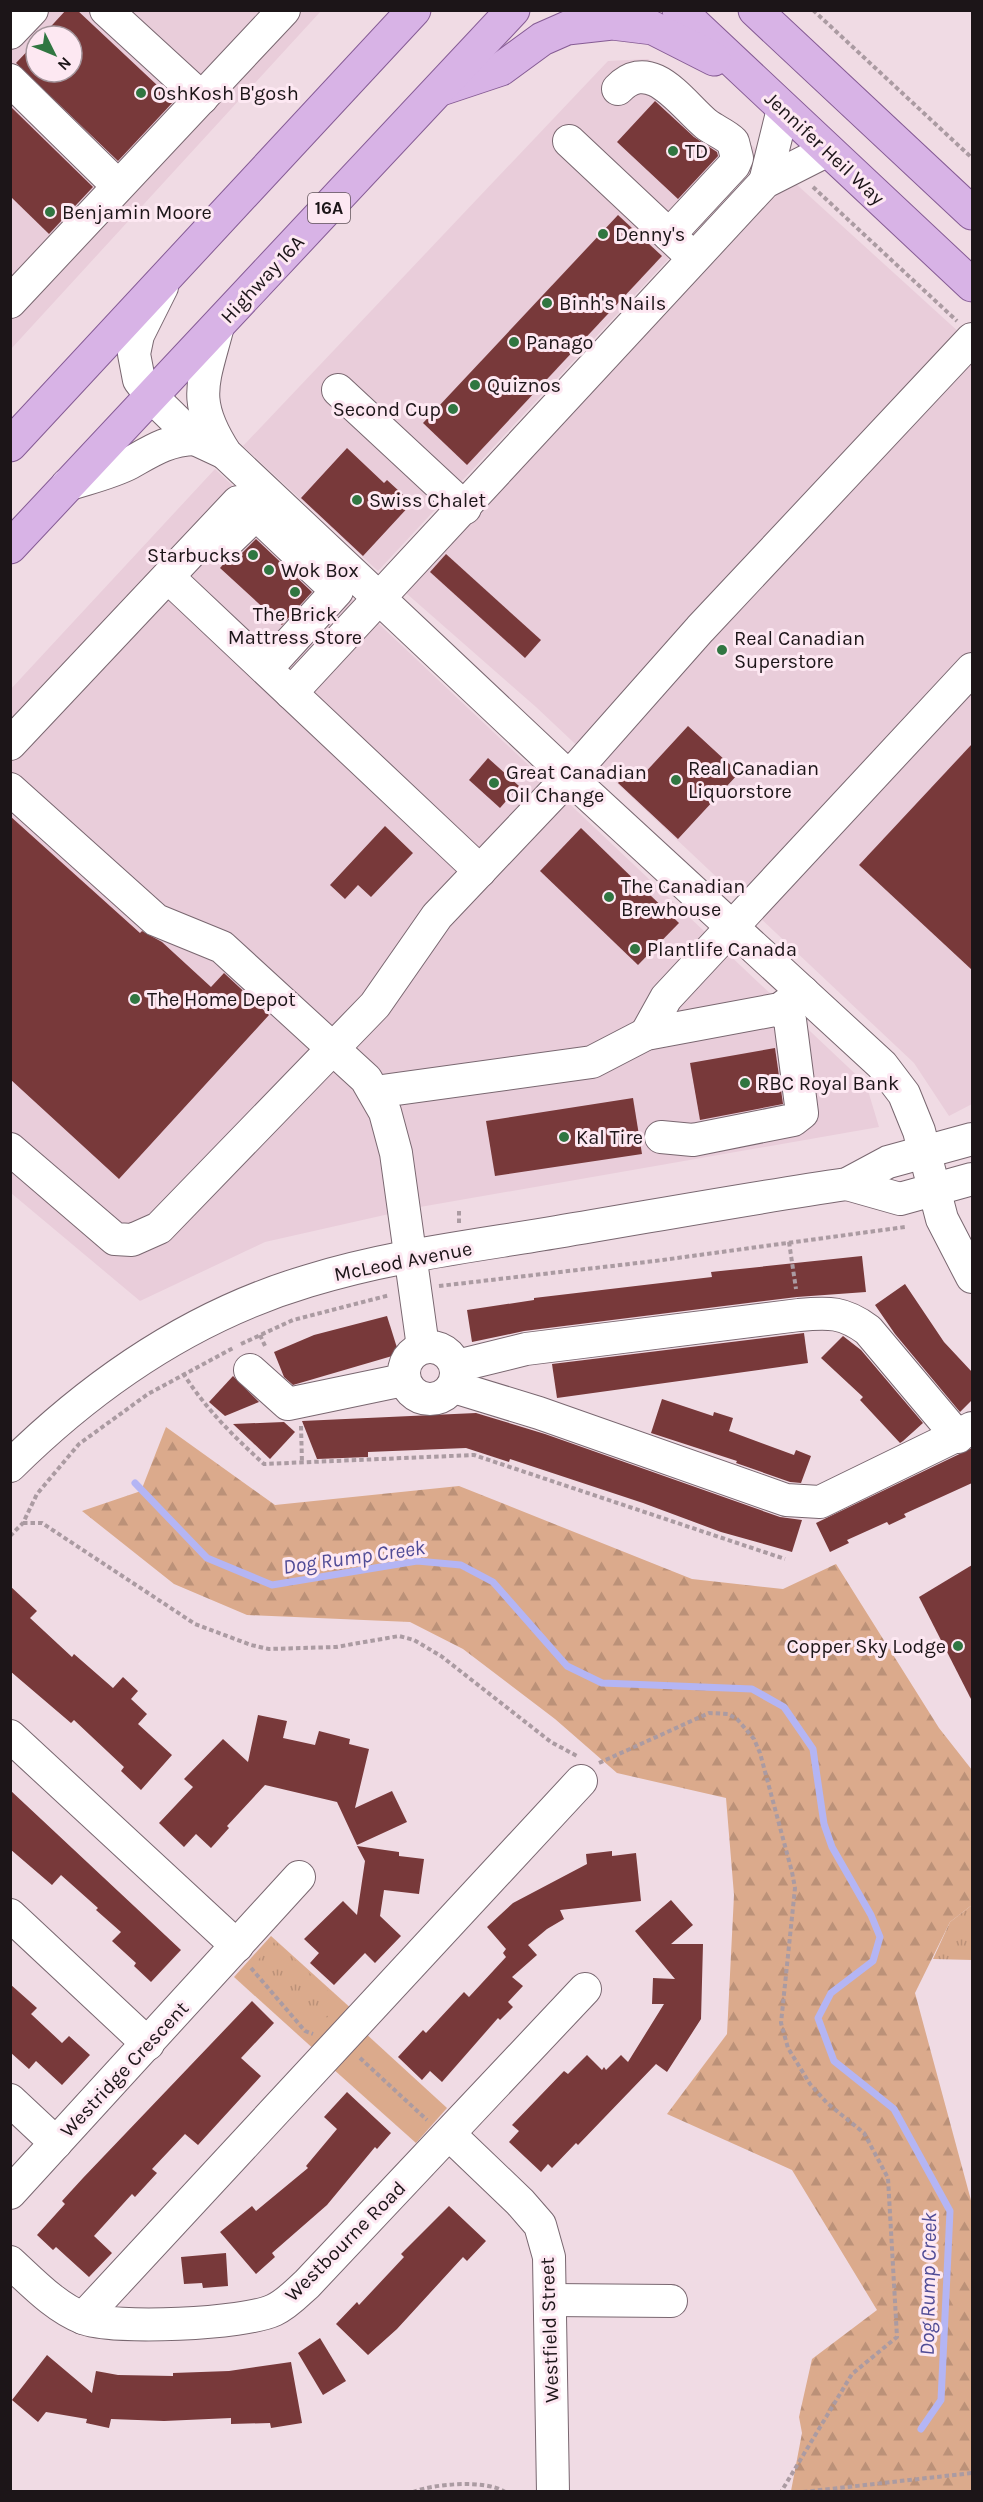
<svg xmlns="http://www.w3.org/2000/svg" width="983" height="2502" viewBox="0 0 983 2502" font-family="Karla,sans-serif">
<defs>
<pattern id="forest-firs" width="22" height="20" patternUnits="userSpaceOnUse" patternTransform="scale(1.5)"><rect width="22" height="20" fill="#dbaa8c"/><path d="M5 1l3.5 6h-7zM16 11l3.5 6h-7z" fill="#bb9178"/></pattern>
<pattern id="park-tufts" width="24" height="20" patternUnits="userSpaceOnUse" patternTransform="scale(1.5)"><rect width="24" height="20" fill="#dbaa8c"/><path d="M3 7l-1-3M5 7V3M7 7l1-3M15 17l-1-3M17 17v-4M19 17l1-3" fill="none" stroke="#bb9178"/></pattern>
</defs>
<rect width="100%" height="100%" fill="#f0dbe4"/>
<g fill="#e9cdda" fill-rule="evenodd">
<path d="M11,11H321L11,349ZM36,36H72V72H36Z"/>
<path d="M648,59L687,84L759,152L741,181L378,571L243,446L608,61Z"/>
<path d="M795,183L972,344V1104L949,1116L914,1063L536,707L406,593L780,191Z"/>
<path d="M215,469L866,1084L879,1127L420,1207L265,1242L140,1301L11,1193L10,690Z"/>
</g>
<g fill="#dbaa8c">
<path d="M271,1936L354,2011L317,2052L234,1977Z"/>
<path d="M364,2032L447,2108L416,2143L332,2068Z"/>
</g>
<path fill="url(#forest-firs)" d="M166,1427L275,1505L459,1486L692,1579L783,1589L836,1564L939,1728L972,1770V1905L950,1922L915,1993L972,2204V2491H791L802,2433L799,2417L812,2359L877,2310L792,2170L667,2114L727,2034L734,1895L726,1798L617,1773L555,1719L463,1649L410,1622L247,1615L174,1584L82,1511L141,1491Z"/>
<g fill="url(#park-tufts)">
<path d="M972,1905V1960L933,1959L950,1922Z"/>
<path d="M275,1941L341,2003L316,2029L295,2010L301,2003L256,1962Z"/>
</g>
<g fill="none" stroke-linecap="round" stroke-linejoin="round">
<path stroke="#b4b5f4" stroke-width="7" d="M135,1483L207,1558L272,1585L417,1561L461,1565L493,1582L567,1666L602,1683L752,1689L784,1707L813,1749L824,1824L832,1847L871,1915L880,1937L873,1961L831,1993L818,2018L834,2061L894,2109L950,2211L941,2400L921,2429"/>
</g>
<g fill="#78393a">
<path d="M66,10H77L174,101L118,161L16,63L36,42V72H72V36H42Z"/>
<path d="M655,101L694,137L717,152L718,156L678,199L617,142Z"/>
<path d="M10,106L93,187L49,234L10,196Z"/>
<path d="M618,215L662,256L467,465L423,423Z"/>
<path d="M347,448L384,483L387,480L412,503L363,556L301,498Z"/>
<path d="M256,539L312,592L282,625L220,568L227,560L239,556Z"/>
<path d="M446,554L541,640L525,658L430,572Z"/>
<path d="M688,726L739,773L678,839L618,783L631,768L641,777Z"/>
<path d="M972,744V970L859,865Z"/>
<path d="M488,758L519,786L500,808L469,780Z"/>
<path d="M10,816L140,933L142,931L162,942L211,987L224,973L269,1015L119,1179L10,1079Z"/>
<path d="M385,826L413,853L371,897L358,885L345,899L330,885Z"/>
<path d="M581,828L679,923L638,965L540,871Z"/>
<path d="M775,1048L783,1104L700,1120L690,1063Z"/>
<path d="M633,1098L642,1154L495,1176L486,1121Z"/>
<path d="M862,1256L866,1292L797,1297L524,1331L472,1342L467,1310L534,1300V1298L712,1277L711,1272Z"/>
<path d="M905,1284L944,1342L972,1372V1400L960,1412L895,1334L875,1305Z"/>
<path d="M387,1316L399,1354L293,1385L284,1377L274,1352L314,1335Z"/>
<path d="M804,1333L808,1363L557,1398L552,1364Z"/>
<path d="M843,1336L861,1350L923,1423L903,1441L900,1443L860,1400L863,1397L821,1358Z"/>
<path d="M233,1376L259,1402L225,1416L209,1402Z"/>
<path d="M662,1399L713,1416L714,1412L733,1418L729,1431L794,1455L796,1450L811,1456L801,1483L790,1482L736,1463L737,1461L651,1433Z"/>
<path d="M476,1413L545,1434L780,1517L802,1520L792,1552L721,1532L643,1503L510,1459L509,1462L466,1448L368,1452V1457L317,1459L302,1421Z"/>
<path d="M284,1422L295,1432L270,1459L233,1424Z"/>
<path d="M972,1448V1483L904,1514L906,1517L889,1525L887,1522L847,1540L849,1543L830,1552L816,1523Z"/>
<path d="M972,1565V1701L919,1597Z"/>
<path d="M10,1586L37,1611L30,1618L72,1657L74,1654L113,1688L123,1677L138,1691L131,1699L147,1714L138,1724L172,1755L141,1790L121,1771L124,1767L74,1720L71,1723L10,1671Z"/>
<path d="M258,1715L287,1721L283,1738L315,1745L319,1731L350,1739L349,1744L369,1749L355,1808L392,1791L407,1822L357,1845L337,1802L265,1785L227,1826L229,1828L211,1848L196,1834L184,1847L159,1823L193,1787L184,1779L223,1739L248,1762Z"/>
<path d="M10,1790L181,1950L151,1982L134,1966L136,1963L112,1941L121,1932L96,1910L98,1908L61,1875L52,1885L10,1849Z"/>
<path d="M357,1846L399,1852V1856L424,1859L419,1894L384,1890L380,1916L401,1936L375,1963L365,1953L334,1985L310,1963L319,1953L304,1939L343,1901L357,1915L365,1861Z"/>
<path d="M612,1851V1856L636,1853L641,1901L560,1910L564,1919L547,1929L528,1945L537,1955L512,1977L523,1986L508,2002L513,2007L500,2020L498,2018L442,2082L430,2071L422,2080L398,2057L423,2030L426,2033L464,1992L469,1997L506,1957L503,1953L506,1949L487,1927L513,1903L587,1864L586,1854Z"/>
<path d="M671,1900L693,1925L671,1944H703L701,2019L667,2072L656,2064L578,2145L576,2143L552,2168L548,2164L541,2172L509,2142L519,2131L512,2125L564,2071L568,2074L587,2055L602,2070L604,2067L606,2070L621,2055L628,2062L664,2004H652L653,1978L675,1979L635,1931Z"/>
<path d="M10,1984L37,2008L31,2014L62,2043L69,2036L90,2055L62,2085L36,2061L29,2069L10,2052Z"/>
<path d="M252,2001L274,2023L241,2058L261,2076L198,2145L185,2134L152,2169L157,2173L135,2197L132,2194L94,2236L112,2253L89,2277L56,2247L53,2250L37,2235L65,2204L62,2201L83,2178Z"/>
<path d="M347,2092L391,2133L377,2149L375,2147L327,2205L272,2253L275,2257L256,2274L220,2232L252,2206L256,2211L308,2168L306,2166L337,2129L324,2117Z"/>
<path d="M449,2206L486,2241L467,2261L463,2257L397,2329L368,2355L336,2324L357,2302L359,2305L404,2257L401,2254Z"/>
<path d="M226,2253L228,2286L203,2288L202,2283L184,2284L181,2257Z"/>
<path d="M320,2338L346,2381L323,2395L298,2353Z"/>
<path d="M47,2355L92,2393L96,2371L118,2375L173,2376V2373L229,2371L291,2362L302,2423L271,2428L270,2423L231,2424V2418L164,2421L111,2419L109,2428L86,2423L87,2419L46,2412L38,2422L12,2400Z"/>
</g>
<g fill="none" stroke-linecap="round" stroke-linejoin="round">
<g stroke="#796770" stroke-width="34">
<g id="minor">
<path d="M106,10L202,98"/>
<path d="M10,33L32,10"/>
<path d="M10,80L118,186"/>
<path d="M618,89C651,55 681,103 706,124C715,131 725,134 733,142L737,158L734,165L669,235"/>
<path d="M569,141L685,250"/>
<path d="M765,182L783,109"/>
<path d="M162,287L138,335L134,354L139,380L151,396L195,439L225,453"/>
<path d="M10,302L284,10"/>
<path d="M218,326C203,384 191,400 226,454L569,777L882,1065L904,1094L919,1131L942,1219L972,1277"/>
<path d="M338,390L465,508"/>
<path d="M67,485C88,478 111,473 130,463C153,450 168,440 195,439"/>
<path d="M226,543L256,514L337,591L266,669"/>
<path d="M168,577L480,871"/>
<path d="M291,693L765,182L828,150"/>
<path d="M10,744L238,502"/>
<path d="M10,789L156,920L222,947L366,1079L385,1112L396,1153L423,1347"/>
<path d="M646,1034L666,998L972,669"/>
<path d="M375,1092L592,1062L646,1034L780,1009L803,992"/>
<path d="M661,1137L693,1140L793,1120L802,1113L790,1020L780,1009"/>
<path d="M10,1149L115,1239L132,1240L159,1228L375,1005L437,916L569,777L700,629L972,339"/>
<path d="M847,1184L900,1199L972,1179"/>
<circle cx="430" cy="1373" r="26"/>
<path d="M457,1366L526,1349L799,1315C829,1312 844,1312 868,1330L958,1437"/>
<path d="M250,1370L288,1404L403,1380"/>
<path d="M454,1387L539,1413L786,1500L820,1502L972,1428"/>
<path d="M10,1466C94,1383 194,1315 308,1281C388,1256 474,1246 557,1232C653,1216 750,1198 847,1184L888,1162L972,1139"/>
<path d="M10,1736L237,1946"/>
<path d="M10,1915L148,2044"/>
<path d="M10,2100L56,2143"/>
<path d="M449,2134L520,2202L540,2225L549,2257L553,2492"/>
<path d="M10,2193L299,1877"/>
<path d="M10,2262C32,2282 55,2307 83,2318C114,2330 245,2324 274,2310C287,2304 297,2293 307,2284L585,1989"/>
<path d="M551,2300L671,2301"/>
<path d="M83,2318L581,1781"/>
</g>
</g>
<g stroke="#855b94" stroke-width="35">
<g id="major">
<path d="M679,10L972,285"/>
<path d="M755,10L972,213"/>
<path d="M444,88L501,69L542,39L567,28L612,23L653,28L714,59"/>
<path d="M10,445L414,10"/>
<path d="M10,547L513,10"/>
</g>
</g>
<g stroke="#ab9ba2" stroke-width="4" stroke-dasharray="4.5 3" stroke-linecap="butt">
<path d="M813,10L972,158"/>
<path d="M813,187L957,321"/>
<path d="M459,1211V1223"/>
<path d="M789,1242L796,1289"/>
<path d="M439,1286L655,1261L905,1227"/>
<path d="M260,1335L266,1348"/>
<path d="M241,1344L293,1320L390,1295"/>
<path d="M183,1373C205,1408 233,1436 264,1464L474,1455L785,1559"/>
<path d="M301,1426L302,1463"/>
<path d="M23,1523H42L195,1624L251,1645L269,1649L336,1647L399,1636L414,1640L441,1656L551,1742L577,1756"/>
<path d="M10,1536L23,1523L37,1494L79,1444L148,1394L235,1347"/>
<path d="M599,1763L709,1713L728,1714L737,1719L754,1739L760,1753L792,1872L795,1888L781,2023L788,2048L810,2084L827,2103L864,2133L888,2178L897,2337L852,2374L781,2492"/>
<path d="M251,1968L305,2031L313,2034"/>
<path d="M360,2058L427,2120"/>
<path d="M413,2492C433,2484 486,2479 505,2492"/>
<path d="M803,2492L972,2473"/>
</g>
<use href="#minor" stroke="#fff" stroke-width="32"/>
<use href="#major" stroke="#d8b3e6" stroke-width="33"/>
</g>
<g fill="#307641" stroke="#fde8f2" stroke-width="2">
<circle cx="141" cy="93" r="6"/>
<circle cx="673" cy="151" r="6"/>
<circle cx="50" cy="212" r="6"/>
<circle cx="603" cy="234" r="6"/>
<circle cx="547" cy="303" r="6"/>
<circle cx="514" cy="342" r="6"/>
<circle cx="475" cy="385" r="6"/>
<circle cx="453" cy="409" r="6"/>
<circle cx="357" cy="500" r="6"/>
<circle cx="253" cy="555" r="6"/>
<circle cx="269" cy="570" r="6"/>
<circle cx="295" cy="592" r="6"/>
<circle cx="722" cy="650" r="6"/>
<circle cx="676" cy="780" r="6"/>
<circle cx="494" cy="783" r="6"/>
<circle cx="609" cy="897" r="6"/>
<circle cx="635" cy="949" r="6"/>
<circle cx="135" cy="999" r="6"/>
<circle cx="745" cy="1083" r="6"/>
<circle cx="564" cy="1137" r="6"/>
<circle cx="958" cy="1646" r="6"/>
</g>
<g text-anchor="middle" stroke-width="6" stroke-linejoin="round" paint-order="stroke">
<rect fill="#fde8f2" stroke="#605459" stroke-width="1.5" x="308" y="193" width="42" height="30" rx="4.5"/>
<g font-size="18" font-weight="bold" fill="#1c1518">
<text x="329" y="214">16A</text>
</g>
<g font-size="20" fill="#1c1518" stroke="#fde8f2" text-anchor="start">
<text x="153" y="100">OshKosh B'gosh</text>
<text x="685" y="158">TD</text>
<text x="62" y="219">Benjamin Moore</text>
<text x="615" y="241">Denny's</text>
<text x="559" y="310">Binh's Nails</text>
<text x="526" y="349">Panago</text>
<text x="487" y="392">Quiznos</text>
<text x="441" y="416" text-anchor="end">Second Cup</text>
<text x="369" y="507">Swiss Chalet</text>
<text x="241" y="562" text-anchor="end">Starbucks</text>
<text x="281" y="577">Wok Box</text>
<text x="295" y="621" text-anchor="middle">The Brick<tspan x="295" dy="23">Mattress Store</tspan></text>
<text x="734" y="645">Real Canadian<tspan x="734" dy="23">Superstore</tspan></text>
<text x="688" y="775">Real Canadian<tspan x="688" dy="23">Liquorstore</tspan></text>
<text x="506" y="779">Great Canadian<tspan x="506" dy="23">Oil Change</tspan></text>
<text x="621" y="893">The Canadian<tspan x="621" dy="23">Brewhouse</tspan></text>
<text x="647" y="956">Plantlife Canada</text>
<text x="147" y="1006">The Home Depot</text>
<text x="757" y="1090">RBC Royal Bank</text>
<text x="576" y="1144">Kal Tire</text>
<text x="946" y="1653" text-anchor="end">Copper Sky Lodge</text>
</g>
<g font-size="20" fill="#1c1518" stroke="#fde8f2">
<text transform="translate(825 148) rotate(43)" y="7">Jennifer Heil Way</text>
<text transform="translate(262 279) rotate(-47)" y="7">Highway 16A</text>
<text transform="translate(403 1261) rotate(-11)" y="7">McLeod Avenue</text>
<text transform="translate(124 2069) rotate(-47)" y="7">Westridge Crescent</text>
<text transform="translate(345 2241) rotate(-45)" y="7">Westbourne Road</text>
<text transform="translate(549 2330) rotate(-92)" y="7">Westfield Street</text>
</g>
<g font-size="21" font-style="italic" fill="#504c96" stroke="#fde8f2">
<text transform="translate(354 1557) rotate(-8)" y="7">Dog Rump Creek</text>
<text transform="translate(928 2284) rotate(-89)" y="7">Dog Rump Creek</text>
</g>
</g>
<rect width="983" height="2502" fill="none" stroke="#1c1518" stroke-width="24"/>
<g transform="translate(54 54) rotate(133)"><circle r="28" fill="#fde8f2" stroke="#a3949b" stroke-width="1.5"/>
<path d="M0-4.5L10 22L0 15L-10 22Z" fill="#307641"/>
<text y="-9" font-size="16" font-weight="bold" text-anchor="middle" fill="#1c1518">N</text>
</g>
</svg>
